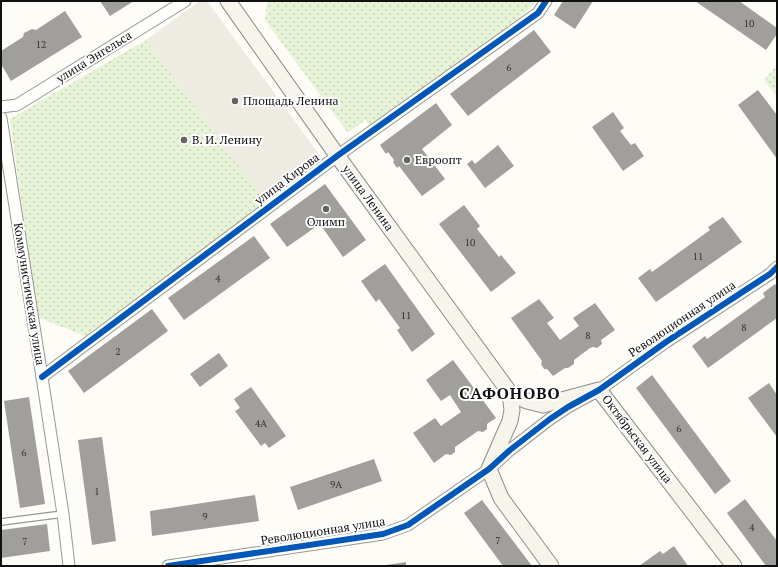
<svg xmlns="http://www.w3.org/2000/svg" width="778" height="567" viewBox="0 0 778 567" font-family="'PT Serif',serif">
<defs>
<pattern id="park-dots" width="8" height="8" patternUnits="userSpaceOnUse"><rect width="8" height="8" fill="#e7f3d7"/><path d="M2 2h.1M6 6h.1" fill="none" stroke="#c5cfb8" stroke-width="1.8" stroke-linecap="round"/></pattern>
</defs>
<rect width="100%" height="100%" fill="#fdfcf7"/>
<g fill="url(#park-dots)">
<path d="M267,1H537L520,18L370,127L365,120L348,133L265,20Z"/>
<path d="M146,40L266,203L85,336L37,317L10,119Z"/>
<path d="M777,65V97L764,80Z"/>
</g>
<path fill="#edebe2" d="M200,1H207L324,161L266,203L146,40Z"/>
<g fill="#a19f9c">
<path d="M100,1H134L110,16Z"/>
<path d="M563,1H593L575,29L554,15Z"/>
<path d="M695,1H739L777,28V34L766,50Z"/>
<path d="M65,11L82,37L11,81L1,64V51L23,37L24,33L32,29L36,30Z"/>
<path d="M534,30L551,52L468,116L450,94Z"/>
<path d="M758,90L777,115V159L738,105Z"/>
<path d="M436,103L452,125L422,149L445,179L422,196L399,166L397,168L393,162L394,160L388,152L386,154L380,145Z"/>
<path d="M613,112L624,128L620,131L631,145L635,143L644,156L623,171L592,127Z"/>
<path d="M498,145L514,166L485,188L467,164L472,160L475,164Z"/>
<path d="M325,184L366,240L343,257L320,224L287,247L270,224Z"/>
<path d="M464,205L480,226L477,229L499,257L501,255L516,273L491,292L439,224Z"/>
<path d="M723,217L742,242L656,302L638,278L650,269L652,272L710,230L708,227Z"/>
<path d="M254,236L270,258L184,320L168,298Z"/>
<path d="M385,264L435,334L412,352L397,330L400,328L379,299L376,302L361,281Z"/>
<path d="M775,284L777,286V318L708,368L692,346L705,336L707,339L765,297L763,293Z"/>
<path d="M539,299L554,318L547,323L560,340L579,326L573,318L595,303L615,330L601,340L602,344L597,348L593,347L590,348L574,360V364L568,368H565L553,376L547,369H544L541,364L542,361L511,318Z"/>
<path d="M152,309L168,331L84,393L68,371Z"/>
<path d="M219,353L228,366L200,387L190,374Z"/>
<path d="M453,360L496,418L487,424V429L483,432L478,431L455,447V452L451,455L446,454L434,463L413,433L435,418L441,426L461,412L450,395L441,401L426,380Z"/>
<path d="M652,375L731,481L715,494L636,388Z"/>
<path d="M769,383L777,395V437L748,398Z"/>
<path d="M251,387L286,436L269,448L265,443L261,446L235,411L240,408L234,399Z"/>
<path d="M29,397L45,504L20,508L4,401Z"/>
<path d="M102,437L116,541L92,545L78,440Z"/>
<path d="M374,459L382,481L298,510L290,487Z"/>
<path d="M255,495L259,521L152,536L150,511Z"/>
<path d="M745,499L777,541V566H766L727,513Z"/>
<path d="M482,500L532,566H503L464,513Z"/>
<path d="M47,524L50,551L1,558V530Z"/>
<path d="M674,546L688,566H639L660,551L663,554Z"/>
<path d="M406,562V566H386V565Z"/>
</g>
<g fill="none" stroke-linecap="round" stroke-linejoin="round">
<g stroke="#979795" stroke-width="8">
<path id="service" d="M1,522L63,514"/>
</g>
<g stroke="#979795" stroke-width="13">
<g id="minor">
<path d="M1,107L17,105L185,1"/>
<path d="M1,118L42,377L63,514L69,566"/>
<path d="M42,377L337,156L538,13L546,1"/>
<path d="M168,566L383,534L408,525L489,469L510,450L550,419L568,407L599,390L666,342L770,274L777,267"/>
</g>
</g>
<g stroke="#8e8d8b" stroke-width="17">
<g id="secondary">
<path d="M228,1L344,165L510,393L512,410L510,421L489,469L501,498L551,566"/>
<path d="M510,393L527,401L543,405L599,390L734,566"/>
</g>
</g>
<use href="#service" stroke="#fffffe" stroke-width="5.5"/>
<use href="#minor" stroke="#fffffe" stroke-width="11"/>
<use href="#secondary" stroke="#f6f4eb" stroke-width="15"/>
<g stroke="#fff" stroke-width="8">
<g id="cycleway">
<path d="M42,377L337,156L538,13L546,1"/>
<path d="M168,566L383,534L408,525L489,469L510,450L550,419L568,407L599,390L666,342L770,274L777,267"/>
</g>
</g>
<use href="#cycleway" stroke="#0057b8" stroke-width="6"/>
</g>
<g fill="#646362" stroke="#fff" stroke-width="1.5">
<circle cx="235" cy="101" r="4"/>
<circle cx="184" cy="140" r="4"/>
<circle cx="407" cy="160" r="4"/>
<circle cx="326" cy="209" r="4"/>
</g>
<g text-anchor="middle" stroke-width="4" stroke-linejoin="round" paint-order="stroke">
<g font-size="10" fill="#353434">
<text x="749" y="27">10</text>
<text x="41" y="48">12</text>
<text x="509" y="71">6</text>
<text x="470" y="246">10</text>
<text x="698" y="260">11</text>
<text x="218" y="282">4</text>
<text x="406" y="319">11</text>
<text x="744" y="331">8</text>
<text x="588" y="339">8</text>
<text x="118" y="355">2</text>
<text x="261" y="427">4А</text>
<text x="679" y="432">6</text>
<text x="24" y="456">6</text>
<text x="336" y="488">9А</text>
<text x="97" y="495">1</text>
<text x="205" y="520">9</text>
<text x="752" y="531">4</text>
<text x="498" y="544">7</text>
<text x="25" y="545">7</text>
</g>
<g font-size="12" fill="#111" stroke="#fff">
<text transform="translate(94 57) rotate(-32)" y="4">улица Энгельса</text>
<text transform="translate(287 179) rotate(-37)" y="4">улица Кирова</text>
<text transform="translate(368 198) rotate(54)" y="4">улица Ленина</text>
<text transform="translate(29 294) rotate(81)" y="4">Коммунистическая улица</text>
<text transform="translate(682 319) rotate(-34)" y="4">Революционная улица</text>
<text transform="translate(637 439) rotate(53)" y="4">Октябрьская улица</text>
<text transform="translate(323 531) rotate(-9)" y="4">Революционная улица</text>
</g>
<g font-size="12" fill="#111" stroke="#fff" text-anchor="start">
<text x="243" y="105">Площадь Ленина</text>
<text x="192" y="144">В. И. Ленину</text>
<text x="415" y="164">Евроопт</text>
<text x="326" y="226" text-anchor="middle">Олимп</text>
</g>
<g font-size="16" font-weight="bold" letter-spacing="1" fill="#111" stroke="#fff">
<text x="510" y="399">САФОНОВО</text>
</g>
</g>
<rect width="778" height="567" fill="none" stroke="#111111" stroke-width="4"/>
</svg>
